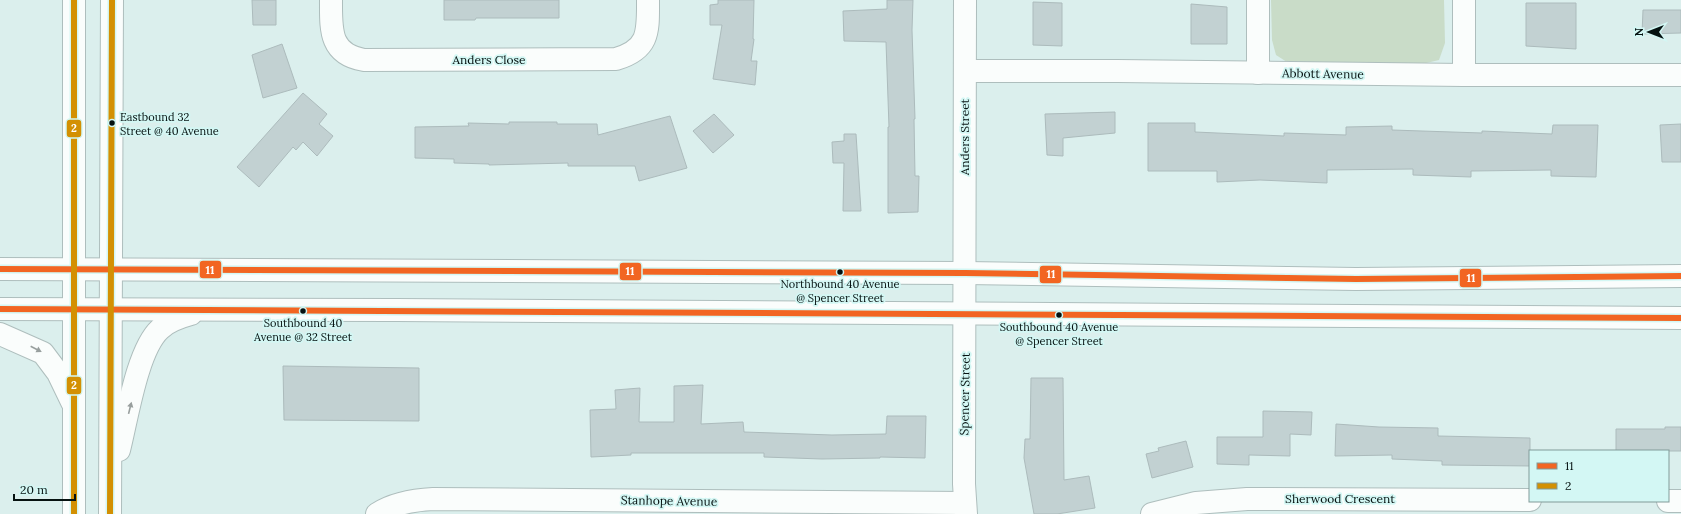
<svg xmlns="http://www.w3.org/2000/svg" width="1681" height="514" viewBox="0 0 1681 514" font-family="Lora,serif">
<rect width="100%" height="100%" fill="#dbefed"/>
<path fill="#c9dcc8" d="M1271,0H1444L1445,43L1439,60L1422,64H1290L1276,55L1272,40Z"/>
<g fill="#c2d1d2" stroke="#acbbbc">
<path d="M252,0H276V25H253Z"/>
<path d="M444,0H559V18H476L475,20H444Z"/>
<path d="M718,0H754L753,39H754L751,61H757L755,85L713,79L722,25H710V5L718,4Z"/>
<path d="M887,0H913L912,30L915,119H914L915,176H919L918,212L888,213V127H889L886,42L844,41L843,11L887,9Z"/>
<path d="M1033,2L1062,3V46L1033,45Z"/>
<path d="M1526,3H1576V49L1526,46Z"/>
<path d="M1191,4L1227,7V44H1191Z"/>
<path d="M1643,10H1681V33L1642,34Z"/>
<path d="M282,44L297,88L263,98L252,55Z"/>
<path d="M303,93L327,114L319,124L333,136L317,156L303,142L296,150L293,147L259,187L237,167Z"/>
<path d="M1115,112V133L1063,138V156L1047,155L1045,114Z"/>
<path d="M714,114L734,135L713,153L693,131Z"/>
<path d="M670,116L687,168L639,181L635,166H568V163L489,165V164L454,163V159L415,158V127L469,126L468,123L509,124V122H557V124H597L598,135Z"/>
<path d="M1148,123H1195V132L1284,136V133L1346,135V127L1392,126V130L1482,133V131L1552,134L1553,125H1598L1596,177L1551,176V170L1471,171V177L1413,175V169L1327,170V183L1260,180L1217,182V171H1148Z"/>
<path d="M1681,124V162H1662L1660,125Z"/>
<path d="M844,134H856L861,211H843L844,163H833L832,142L844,141Z"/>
<path d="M283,366L419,368V421L284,420Z"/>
<path d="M1031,378H1063L1064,480L1089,476L1095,508L1057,514H1034L1024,458L1025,439H1030Z"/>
<path d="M703,385L701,424L743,422L744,432L832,435L886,434L887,416H926L925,458L880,457V458L822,459L764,457V453H631V455L591,457L590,410L616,409L615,390L640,388L639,422H674V386Z"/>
<path d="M1263,411L1312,412L1311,435L1290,434V456L1249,455V465L1217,464V437H1263Z"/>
<path d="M1336,424L1379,427L1438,428V436L1530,438V466L1442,465V461L1392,459V455L1335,456Z"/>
<path d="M1665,427H1681V451H1616V429H1665Z"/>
<path d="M1186,441L1193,467L1152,478L1146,454L1159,451L1158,448Z"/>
</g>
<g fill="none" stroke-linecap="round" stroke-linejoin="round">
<g stroke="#aebebd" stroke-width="24">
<g id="street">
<path d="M331,0C331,29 329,54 364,60L616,59C650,49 648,31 648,0"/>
<path d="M965,0L964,484L966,514"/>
<path d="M1464,0V75"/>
<path d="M965,71H1118L1464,75H1681"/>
<path d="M1258,73V0"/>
<path d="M1668,501H1681"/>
<path d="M377,514C394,503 413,500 433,499L965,503"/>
<path d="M1152,514L1196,503L1247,499L1530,500"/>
</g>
</g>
<g stroke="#aebebd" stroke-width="24">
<g id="secondary">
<path d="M74,0V514"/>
<path d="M0,269L965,273L1356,279L1681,276"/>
<path d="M0,309L396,310L1681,318"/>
<path d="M0,334L43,353L58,373L72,402"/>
<path d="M119,450C127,419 137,350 160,329C168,321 180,317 191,314"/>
<path d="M110,514L112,0"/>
</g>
</g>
<use href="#street" stroke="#fafdfc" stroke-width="22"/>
<use href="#secondary" stroke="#fafdfc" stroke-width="22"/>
<g stroke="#d3f7f4" stroke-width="9">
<g id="bus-1">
<path d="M0,269L965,273L1356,279L1681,276"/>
<path d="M0,309L1681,318"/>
</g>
</g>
<g stroke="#d3f7f4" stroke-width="9">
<g id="bus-2">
<path d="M74,0V514"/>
<path d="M110,514L112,0"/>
</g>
</g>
<use href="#bus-1" stroke="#f26522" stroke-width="6"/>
<use href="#bus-2" stroke="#d39003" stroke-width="6"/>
</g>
<defs><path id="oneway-solid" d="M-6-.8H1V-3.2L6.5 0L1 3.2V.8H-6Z"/></defs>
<g fill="#989f9e">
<use href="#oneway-solid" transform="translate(36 349) rotate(27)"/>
<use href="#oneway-solid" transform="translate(130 408) rotate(-76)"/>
</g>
<g fill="#061211" stroke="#d3f7f4" stroke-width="1.5">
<circle cx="112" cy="123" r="3.5"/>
<circle cx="840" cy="272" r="3.5"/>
<circle cx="303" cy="311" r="3.5"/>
<circle cx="1059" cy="315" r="3.5"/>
</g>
<g text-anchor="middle" stroke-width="3.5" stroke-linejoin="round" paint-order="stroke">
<g font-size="11" fill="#061211" stroke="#d3f7f4">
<text x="120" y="121" text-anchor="start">Eastbound 32<tspan x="120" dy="14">Street @ 40 Avenue</tspan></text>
<text x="840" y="288">Northbound 40 Avenue<tspan x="840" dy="14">@ Spencer Street</tspan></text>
<text x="303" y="327">Southbound 40<tspan x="303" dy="14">Avenue @ 32 Street</tspan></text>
<text x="1059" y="331">Southbound 40 Avenue<tspan x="1059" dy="14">@ Spencer Street</tspan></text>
</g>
<g font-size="12" fill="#061211" stroke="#d3f7f4">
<text x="489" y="64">Anders Close</text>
<text transform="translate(1323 74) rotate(1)" y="4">Abbott Avenue</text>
<text transform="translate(965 137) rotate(-90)" y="4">Anders Street</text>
<text transform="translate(965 394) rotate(-89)" y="4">Spencer Street</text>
<text x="1340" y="503">Sherwood Crescent</text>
<text transform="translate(669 501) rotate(1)" y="4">Stanhope Avenue</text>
</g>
</g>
<g stroke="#d3f7f4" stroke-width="1.5">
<rect x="66" y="119" width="16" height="19" rx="4" fill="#d39003"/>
<rect x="199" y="260" width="23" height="19" rx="4" fill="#f26522"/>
<rect x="619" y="262" width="23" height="19" rx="4" fill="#f26522"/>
<rect x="1039" y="265" width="23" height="19" rx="4" fill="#f26522"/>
<rect x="1459" y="268" width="23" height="20" rx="4" fill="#f26522"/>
<rect x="66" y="376" width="16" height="19" rx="4" fill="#d39003"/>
</g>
<g font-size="11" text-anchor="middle" font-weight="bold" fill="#fff">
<text x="74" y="132">2</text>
<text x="210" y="274">11</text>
<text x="630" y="275">11</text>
<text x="1051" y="278">11</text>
<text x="1471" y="282">11</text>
<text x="74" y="389">2</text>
</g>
<rect x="1529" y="450" width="140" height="52" fill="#d3f7f4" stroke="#819b99"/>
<rect x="1537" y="463" width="20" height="6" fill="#f26522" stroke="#819b99"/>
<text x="1565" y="470" font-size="12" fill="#061211">11</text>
<rect x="1537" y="483" width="20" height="6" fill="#d39003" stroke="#819b99"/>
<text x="1565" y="490" font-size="12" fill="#061211">2</text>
<g transform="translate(1649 32) rotate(270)" stroke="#d3f7f4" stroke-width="3" paint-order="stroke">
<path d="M0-3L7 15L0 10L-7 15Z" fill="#061211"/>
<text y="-6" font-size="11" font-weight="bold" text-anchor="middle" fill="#061211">N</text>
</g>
<path d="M14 494v6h61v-6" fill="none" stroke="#061211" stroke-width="2"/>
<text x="20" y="494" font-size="12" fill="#061211" stroke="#d3f7f4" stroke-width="3" paint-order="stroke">20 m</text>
</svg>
